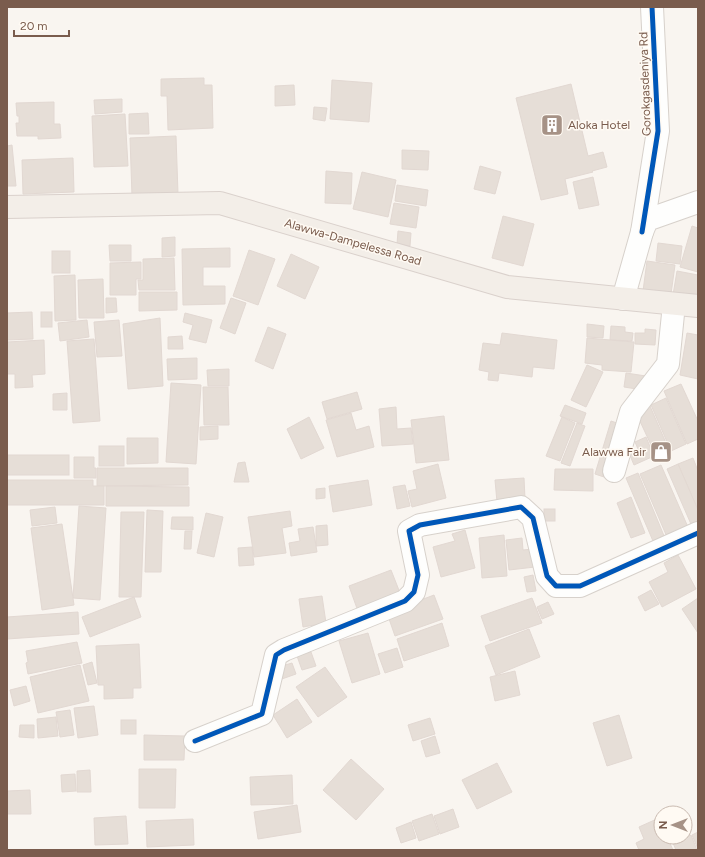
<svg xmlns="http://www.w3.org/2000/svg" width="705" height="857" viewBox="0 0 705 857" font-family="Figtree,sans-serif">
<rect width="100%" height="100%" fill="#f9f5f0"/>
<g fill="#e6ded7" stroke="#e2d8d2">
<path d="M204,78V85H212L213,128L168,130L167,96H161V79Z"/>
<path d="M332,80L372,83L369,122L330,119Z"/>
<path d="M571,84L588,156L603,152L607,167L592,171L593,172L565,179L568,194L541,200L516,98Z"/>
<path d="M294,85L295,105L275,106V86Z"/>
<path d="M122,99V112L95,114L94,100Z"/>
<path d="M54,102V124H60L61,138L38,139V136H17L16,123H19V116H17L16,103Z"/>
<path d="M314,107L327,108L325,121L313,119Z"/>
<path d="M148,113L149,134H129V114Z"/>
<path d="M125,114L128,166L94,167L92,116Z"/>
<path d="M176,136L178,194L132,196L130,138Z"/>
<path d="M12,145L16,186H7V146Z"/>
<path d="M402,150L429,151L428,170L402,169Z"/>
<path d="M73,158L74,192L23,194L22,160Z"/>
<path d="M480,166L501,172L495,194L474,189Z"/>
<path d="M326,171L352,173L351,204L325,203Z"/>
<path d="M362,172L396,180L388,217L353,209Z"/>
<path d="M593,177L599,205L579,209L573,182Z"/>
<path d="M397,185L428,190L426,206L395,201Z"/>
<path d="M394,203L419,207L416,228L390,224Z"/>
<path d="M503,216L534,224L523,266L492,258Z"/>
<path d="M692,226L698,228V272L680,267Z"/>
<path d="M398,231L411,233L410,246L397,244Z"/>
<path d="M175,237V256L162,257V238Z"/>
<path d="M658,243L682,246L680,264L656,261Z"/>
<path d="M109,245H131V261H110Z"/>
<path d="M230,248V267H203V286H225V304L183,305L182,249Z"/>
<path d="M249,250L275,259L258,305L233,296Z"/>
<rect x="52" y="251" width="18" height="22"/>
<path d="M291,254L319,267L305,299L277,286Z"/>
<path d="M174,258L175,290H139L138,280H143V259Z"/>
<path d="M647,261L675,265L671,294L643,291Z"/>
<path d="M141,262V279H136V295H110V263Z"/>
<path d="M677,271L698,275V300L673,295Z"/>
<path d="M75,275L76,320L55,321L54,276Z"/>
<path d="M103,279L104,318H79L78,280Z"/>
<path d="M139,292H177V310L139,311Z"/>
<path d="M106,298H116L117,312L106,313Z"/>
<path d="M231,298L246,303L235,334L220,328Z"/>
<path d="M32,312L33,339L7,340V313Z"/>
<rect x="41" y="312" width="11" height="15"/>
<path d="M185,313L212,320L206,343L189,339L193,325L183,322Z"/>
<path d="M160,318L163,386L128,389L123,324Z"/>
<path d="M87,320L89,337L60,341L58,323Z"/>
<path d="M119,320L122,356L97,357L94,322Z"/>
<path d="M587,324L604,326L603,338L587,337Z"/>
<path d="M611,326L625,327V332L633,333L632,341L610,340Z"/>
<path d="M268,327L286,334L273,369L255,361Z"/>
<path d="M645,329L656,330L655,345L635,344V333H645Z"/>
<path d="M502,333L557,340L554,369L533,367L532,377L499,373L498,381L488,380L489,372L479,370L483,343L500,345Z"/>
<path d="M687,333L698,335V379L680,375Z"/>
<path d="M182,336L183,349H168V337Z"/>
<path d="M587,338L634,342L631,372L602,370V365L585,363Z"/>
<path d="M94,339L100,421L73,423L67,341Z"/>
<path d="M44,340L45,374L32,375L33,387L15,388V374H7V342Z"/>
<path d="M197,358V379L168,380L167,359Z"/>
<path d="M587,365L603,372L586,407L571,400Z"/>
<path d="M229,369V386H208L207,370Z"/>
<path d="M626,373L646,376L643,390L624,387Z"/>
<path d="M171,383L201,385L196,464L166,462Z"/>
<path d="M681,384L698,421V439L687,444L664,391Z"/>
<path d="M203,387H228L229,425H204Z"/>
<path d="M357,392L362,409L327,419L322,402Z"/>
<path d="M67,393V410H53V394Z"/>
<path d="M666,398L686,444L671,451L651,405Z"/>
<path d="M565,405L586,413L582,424L560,416Z"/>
<path d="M650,406L670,452L657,458L639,419Z"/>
<path d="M396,407L397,429L411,428L413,444L382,446L379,409Z"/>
<path d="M351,413L356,430L369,426L374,447L337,457L326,420Z"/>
<path d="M444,416L449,460L416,463L411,420Z"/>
<path d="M309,417L324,448L301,459L287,429Z"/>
<path d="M562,417L575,423L560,461L546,456Z"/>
<path d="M611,421L620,424L604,477L595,474Z"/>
<path d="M577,423L585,426L570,466L561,463Z"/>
<path d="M218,426V439L200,440V427Z"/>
<path d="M646,437L654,456L634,465L629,453L638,449L635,442Z"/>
<path d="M127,438H158V463L127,464Z"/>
<rect x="99" y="446" width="25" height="20"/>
<rect x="7" y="455" width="62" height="20"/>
<path d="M74,457H94V468H96V478H74Z"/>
<path d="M693,458L698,471V510L678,464Z"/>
<path d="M245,462L249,482H234L238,463Z"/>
<path d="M438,464L446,498L412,507L408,491L417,489L413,471Z"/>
<path d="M678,464L698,510V529L694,531L667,469Z"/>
<path d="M661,465L691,534L670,544L640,474Z"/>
<path d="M97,468H188V485L97,486Z"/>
<path d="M555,469H593V491L554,490Z"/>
<path d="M638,473L667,543L656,548L626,478Z"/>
<path d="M524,478L525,499L497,502L495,480Z"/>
<path d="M7,480H93V486H104V505H7Z"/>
<path d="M368,480L372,505L333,512L329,486Z"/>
<path d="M405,485L410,506L397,509L393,487Z"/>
<path d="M106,486L189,487V506H106Z"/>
<path d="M325,488V498L316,499V489Z"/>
<path d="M631,497L645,533L631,538L617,503Z"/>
<path d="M79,506L106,508L100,600L73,598Z"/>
<path d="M55,507L57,523L32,526L30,510Z"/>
<rect x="544" y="509" width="11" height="12"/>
<path d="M147,510L163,511L161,572H145Z"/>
<path d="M290,511L292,526L282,528L286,553L254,557L248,517Z"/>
<path d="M121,512H144L141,597H119Z"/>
<path d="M206,513L223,517L214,557L197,553Z"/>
<path d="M172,517H193V530L171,529Z"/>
<path d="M62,524L74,605L42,610L31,528Z"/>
<path d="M327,525L328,545L316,546V526Z"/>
<path d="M313,527L317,552L291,556L289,543L300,541L298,529Z"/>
<path d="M465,530L475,568L441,577L433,547L455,541L452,534Z"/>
<path d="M185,531H192L191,549H184Z"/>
<path d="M504,535L507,576L482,578L479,538Z"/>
<path d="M522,538L523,550L533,549L535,567L509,570L506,540Z"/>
<path d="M252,547L254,565L239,566L238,548Z"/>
<path d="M678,555L696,589L662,607L649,582L668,572L664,563Z"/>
<path d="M391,570L402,598L359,614L349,586Z"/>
<path d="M533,575L536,591L527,592L524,577Z"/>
<path d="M651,590L659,604L645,611L638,597Z"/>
<path d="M434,595L443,619L395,636L387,613Z"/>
<path d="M322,596L326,623L303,627L299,599Z"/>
<path d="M134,597L141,617L90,637L82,617Z"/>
<path d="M532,598L542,623L490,641L481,616Z"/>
<path d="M698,598V633L682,609Z"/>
<path d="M548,602L554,614L542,619L537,607Z"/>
<path d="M78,612L79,634L7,639V617Z"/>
<path d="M442,623L449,646L404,661L397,639Z"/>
<path d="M529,629L540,657L496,675L485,646Z"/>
<path d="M368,633L380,674L352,683L339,641Z"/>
<path d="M77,642L82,663L28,674L26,663L28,662L26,651Z"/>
<path d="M139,644L141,688H133V698L104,699V685H98L96,646Z"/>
<path d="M397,648L403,667L385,673L378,654Z"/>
<path d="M311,652L316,666L302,670L297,656Z"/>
<path d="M92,662L97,683L88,685L83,665Z"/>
<path d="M292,663L296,674L279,680L275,668Z"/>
<path d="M80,665L89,701L38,713L30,677Z"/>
<path d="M325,667L347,697L318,717L296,687Z"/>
<path d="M515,671L520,695L495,701L490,677Z"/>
<path d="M26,686L30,701L14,706L10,690Z"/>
<path d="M297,699L312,722L287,738L273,715Z"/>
<path d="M94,706L98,735L78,738L74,708Z"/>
<path d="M70,710L74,735L60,737L56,712Z"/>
<path d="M619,715L632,758L607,766L593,723Z"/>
<path d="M56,717L58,736L38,738L37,719Z"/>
<path d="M430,718L435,734L413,741L408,725Z"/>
<rect x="121" y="720" width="15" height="14"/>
<path d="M20,725H34V738L19,737Z"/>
<path d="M144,735L185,736L184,760H144Z"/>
<path d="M435,736L440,753L426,757L421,741Z"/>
<path d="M351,759L384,789L356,820L323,790Z"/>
<path d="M497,763L512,792L477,809L462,780Z"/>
<path d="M139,769H176L175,808H139Z"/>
<path d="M90,770L91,792H77V771Z"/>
<path d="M75,774L76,791L62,792L61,775Z"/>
<path d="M292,775L293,804L251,805L250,777Z"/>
<path d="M30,790L31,814H7V791Z"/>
<path d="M297,805L301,832L258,839L254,812Z"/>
<path d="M453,809L459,827L440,834L434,816Z"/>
<path d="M432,814L439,834L419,841L412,821Z"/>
<path d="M126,816L128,844L95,845L94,818Z"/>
<path d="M659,818L661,823V837H667L673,850H639L636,843L644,839L639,827Z"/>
<path d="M193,819L194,845L147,847L146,821Z"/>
<path d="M411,822L416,838L401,843L396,828Z"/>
<path d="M698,832V849L692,835Z"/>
<path d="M691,835L697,850H676L673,843Z"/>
</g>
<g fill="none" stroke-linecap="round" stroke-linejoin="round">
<g stroke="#d7d1cb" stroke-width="24">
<g id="minor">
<path d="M642,232L658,131L652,7"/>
<path d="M623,299L642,232L647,220L698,202"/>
<path d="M614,471L631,412L668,364L674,304"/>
<path d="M195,741L262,714L276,655L284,650L405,601L414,592L418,575L409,531L420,525L521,507L533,518L547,576L556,586H580L698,533"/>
</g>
</g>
<g stroke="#dad1cc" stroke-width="24">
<path id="major" d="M7,207L220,203L507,287L698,306"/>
</g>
<use href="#minor" stroke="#fefefd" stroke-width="22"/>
<use href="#major" stroke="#f3eee8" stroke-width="22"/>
<g stroke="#fffaf3" stroke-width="8">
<g id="cycleway">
<path d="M642,232L658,131L652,7"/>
<path d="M195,741L262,714L276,655L284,650L405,601L414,592L418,575L409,531L420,525L521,507L533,518L547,576L556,586H580L698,533"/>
</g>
</g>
<use href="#cycleway" stroke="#0057b8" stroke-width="5"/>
</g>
<defs>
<g id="building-square" transform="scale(1.15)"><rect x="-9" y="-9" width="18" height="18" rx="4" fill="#a69286" stroke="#fffaf3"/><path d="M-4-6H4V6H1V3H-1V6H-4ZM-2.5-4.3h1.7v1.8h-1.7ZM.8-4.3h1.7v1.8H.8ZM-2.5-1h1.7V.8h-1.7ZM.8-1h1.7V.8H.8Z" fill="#fff"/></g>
<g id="shop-square" transform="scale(1.15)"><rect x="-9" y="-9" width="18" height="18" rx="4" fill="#a69286" stroke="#fffaf3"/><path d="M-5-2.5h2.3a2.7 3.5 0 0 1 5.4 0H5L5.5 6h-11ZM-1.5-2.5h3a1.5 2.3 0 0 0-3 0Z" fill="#fff"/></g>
</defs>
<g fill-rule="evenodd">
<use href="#building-square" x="552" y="125"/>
<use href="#shop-square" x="661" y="452"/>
</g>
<g text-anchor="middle" stroke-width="3" stroke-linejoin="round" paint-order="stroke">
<g font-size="12" fill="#7a5c4d" stroke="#fffaf3">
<text transform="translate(645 84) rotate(-92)" y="4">Gorokgasdeniya Rd</text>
<text transform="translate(353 242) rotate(16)" y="4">Alawwa-Dampelessa Road</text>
</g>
<g font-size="12" fill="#7a5c4d" stroke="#fffaf3" text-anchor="start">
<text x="568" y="129">Aloka Hotel</text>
<text x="646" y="456" text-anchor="end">Alawwa Fair</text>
</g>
</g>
<rect width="705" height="857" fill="none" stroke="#7a5c4d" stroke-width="16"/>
<g transform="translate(673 825) rotate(270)"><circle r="19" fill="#fffaf3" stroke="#cabbb1"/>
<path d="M0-3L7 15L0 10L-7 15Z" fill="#a69286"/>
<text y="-6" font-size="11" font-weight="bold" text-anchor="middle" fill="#7a5c4d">N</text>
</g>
<path d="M14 30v6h55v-6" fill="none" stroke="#7a5c4d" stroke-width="2"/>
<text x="20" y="30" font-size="12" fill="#7a5c4d" stroke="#fffaf3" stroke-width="3" paint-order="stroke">20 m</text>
</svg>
